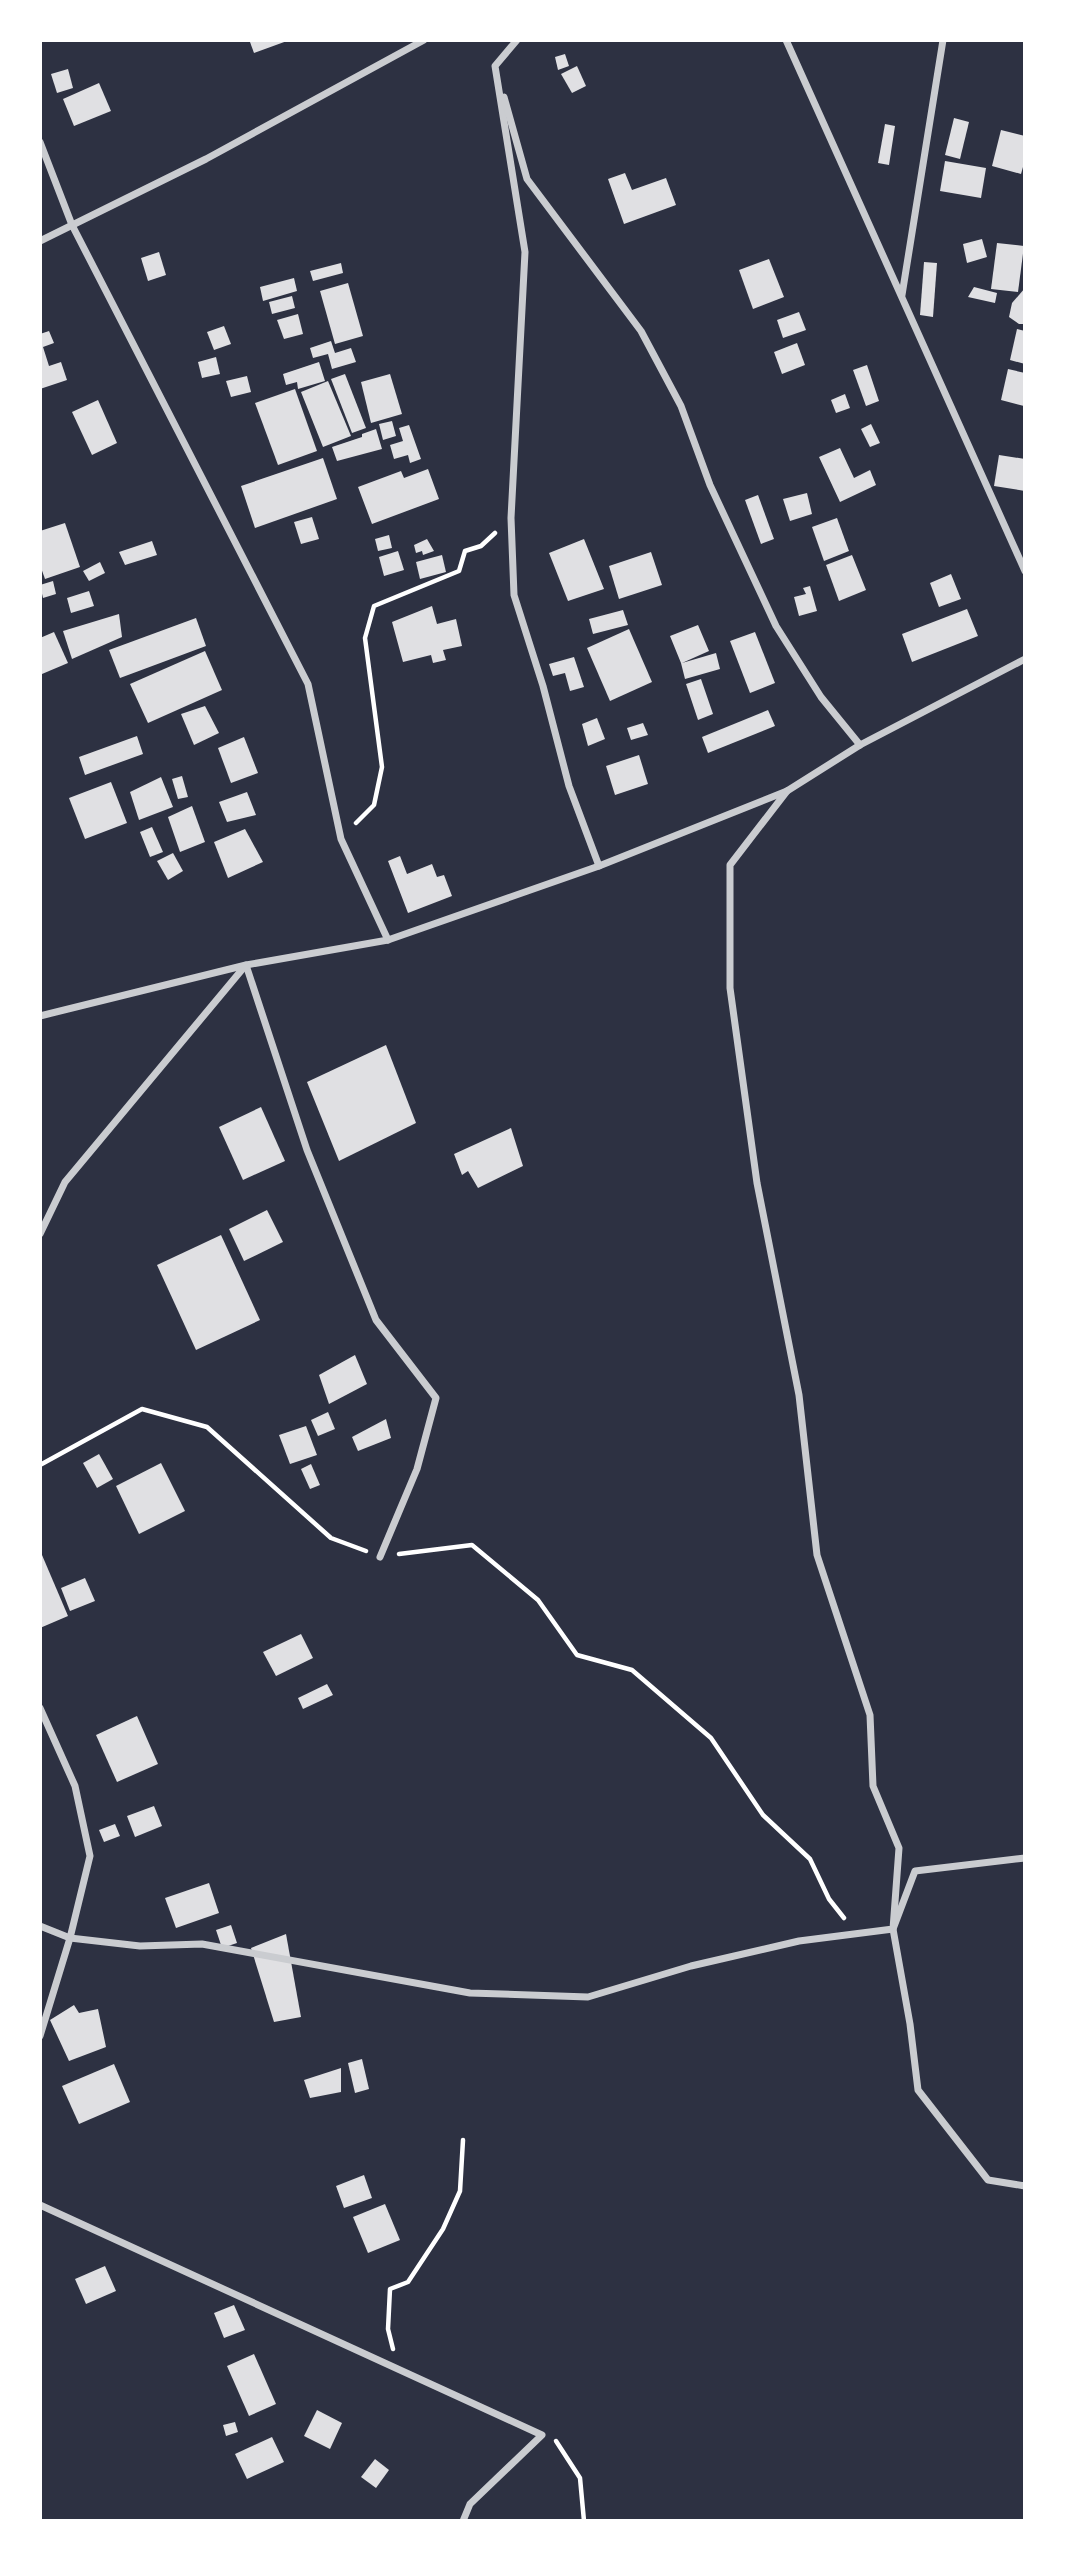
<svg xmlns="http://www.w3.org/2000/svg" width="1065" height="2561" viewBox="0 0 1065 2561" font-family="Poppins,sans-serif">
<rect width="100%" height="100%" fill="#2d3142"/>
<g fill="#e0e0e3">
<path d="M255,40H287V41L254,53L250,42Z"/>
<path d="M565,54L569,66L558,70L555,57Z"/>
<path d="M577,66L586,86L572,93L561,74Z"/>
<path d="M68,69L73,88L57,93L51,74Z"/>
<path d="M99,83L111,111L74,126L63,99Z"/>
<path d="M954,118L969,122L960,159L945,155Z"/>
<path d="M885,124L895,126L889,165L878,163Z"/>
<path d="M1001,130L1025,136V160L1021,174L992,166Z"/>
<path d="M945,161L986,168L981,198L940,191Z"/>
<path d="M625,173L632,190L666,178L676,205L624,224L608,179Z"/>
<path d="M982,239L987,257L967,263L963,244Z"/>
<path d="M997,243L1024,246L1018,292L991,289Z"/>
<path d="M159,252L166,275L148,281L141,258Z"/>
<path d="M769,259L784,297L753,309L739,270Z"/>
<path d="M924,262L937,263L933,317L920,315Z"/>
<path d="M341,263L343,273L313,281L310,271Z"/>
<path d="M294,278L297,291L263,301L260,287Z"/>
<path d="M348,283L363,336L335,344L320,291Z"/>
<path d="M974,287L997,293L995,303L968,297Z"/>
<path d="M1025,288V324H1019L1009,317L1012,303Z"/>
<path d="M292,296L295,308L272,314L269,302Z"/>
<path d="M799,312L806,330L783,338L777,320Z"/>
<path d="M298,314L303,334L284,339L277,320Z"/>
<path d="M224,326L231,344L214,350L207,332Z"/>
<path d="M1017,329L1025,331V364L1010,360Z"/>
<path d="M49,331L54,343L43,347L49,366L61,362L67,380L40,389V334Z"/>
<path d="M331,341L335,353L351,348L356,362L332,369L328,354L313,358L310,348Z"/>
<path d="M797,343L805,365L782,374L774,352Z"/>
<path d="M216,357L220,374L202,378L198,362Z"/>
<path d="M319,362L325,381L298,389L297,382L286,385L283,374Z"/>
<path d="M867,365L879,401L866,406L853,370Z"/>
<path d="M1008,369L1025,373L1024,406L1001,400Z"/>
<path d="M345,374L366,428L352,433L331,379Z"/>
<path d="M390,374L402,414L371,423L361,382Z"/>
<path d="M247,376L251,392L231,397L226,381Z"/>
<path d="M328,381L351,436L323,447L301,392Z"/>
<path d="M295,389L317,451L278,465L255,403Z"/>
<path d="M845,394L850,408L836,413L831,400Z"/>
<path d="M98,400L117,443L92,455L72,412Z"/>
<path d="M392,421L396,436L383,440L379,424Z"/>
<path d="M871,424L880,443L870,447L861,429Z"/>
<path d="M409,425L421,459L410,463L408,455L394,459L390,445L403,441L399,428Z"/>
<path d="M376,429L382,449L337,461L332,447L362,437V434Z"/>
<path d="M840,448L854,478L870,470L876,485L840,502L819,457Z"/>
<path d="M999,455L1025,459V491L994,486Z"/>
<path d="M323,458L337,499L255,528L241,486Z"/>
<path d="M428,469L439,499L372,524L358,487L401,471L404,478Z"/>
<path d="M807,493L812,514L790,521L783,499Z"/>
<path d="M758,495L774,539L761,544L745,500Z"/>
<path d="M312,517L319,539L301,544L294,522Z"/>
<path d="M837,518L849,551L824,561L812,527Z"/>
<path d="M65,523L80,567L45,579L40,565V531Z"/>
<path d="M389,535L392,548L378,551L375,539Z"/>
<path d="M427,539L434,551L423,555L422,551L416,553L414,545Z"/>
<path d="M584,539L604,589L568,601L549,553Z"/>
<path d="M152,541L157,555L125,565L119,552Z"/>
<path d="M398,551L404,570L384,576L379,557Z"/>
<path d="M651,552L662,585L619,599L609,566Z"/>
<path d="M442,555L446,572L420,579L416,562Z"/>
<path d="M852,555L866,590L839,601L826,565Z"/>
<path d="M100,562L105,573L89,581L83,571Z"/>
<path d="M951,574L961,599L939,607L930,583Z"/>
<path d="M53,581L56,594L43,598L40,585Z"/>
<path d="M810,586L817,611L799,616L794,597L806,594L803,588Z"/>
<path d="M89,591L94,606L71,613L67,598Z"/>
<path d="M432,606L437,624L456,619L462,646L443,650L446,660L433,663L431,655L403,662L392,622Z"/>
<path d="M967,609L978,636L912,662L902,634Z"/>
<path d="M623,610L628,625L593,634L589,619Z"/>
<path d="M119,614L122,637L72,659L63,631Z"/>
<path d="M196,618L206,646L120,678L109,650Z"/>
<path d="M698,625L709,651L682,663L716,653L720,669L685,679L681,663L670,636Z"/>
<path d="M629,629L652,682L610,701L587,648Z"/>
<path d="M54,632L68,663L42,674L40,638Z"/>
<path d="M755,632L775,683L750,693L730,641Z"/>
<path d="M205,651L222,690L148,723L130,684Z"/>
<path d="M574,657L584,687L570,691L565,673L553,676L549,664Z"/>
<path d="M701,679L713,714L698,720L686,684Z"/>
<path d="M205,706L219,733L194,745L181,714Z"/>
<path d="M768,710L775,726L708,753L702,737Z"/>
<path d="M597,718L605,739L588,746L582,724Z"/>
<path d="M643,723L648,735L631,740L627,728Z"/>
<path d="M137,736L143,754L85,775L79,757Z"/>
<path d="M244,737L258,773L231,783L218,748Z"/>
<path d="M639,755L648,784L615,795L606,766Z"/>
<path d="M182,776L188,797L178,799L172,779Z"/>
<path d="M161,777L173,807L139,820L130,792Z"/>
<path d="M111,782L127,823L85,839L69,798Z"/>
<path d="M247,792L256,815L227,822L219,802Z"/>
<path d="M192,806L205,842L180,852L168,817Z"/>
<path d="M152,827L163,852L150,857L140,832Z"/>
<path d="M245,829L263,862L228,878L214,842Z"/>
<path d="M173,853L183,871L168,880L157,861Z"/>
<path d="M400,856L407,874L432,864L437,877L444,875L452,896L408,913L388,861Z"/>
<path d="M386,1045L416,1123L339,1161L307,1082Z"/>
<path d="M261,1107L285,1161L243,1180L219,1127Z"/>
<path d="M511,1128L523,1166L478,1188L468,1171L462,1175L454,1154Z"/>
<path d="M267,1210L283,1242L244,1261L229,1229Z"/>
<path d="M221,1235L260,1320L196,1350L157,1265Z"/>
<path d="M355,1355L367,1384L329,1404L319,1375Z"/>
<path d="M328,1412L335,1429L318,1436L311,1420Z"/>
<path d="M386,1419L391,1438L358,1451L352,1437Z"/>
<path d="M306,1426L317,1455L290,1464L279,1435Z"/>
<path d="M99,1454L113,1479L97,1488L83,1463Z"/>
<path d="M161,1463L185,1511L139,1534L116,1486Z"/>
<path d="M311,1464L320,1485L310,1489L301,1469Z"/>
<path d="M42,1555L68,1616L40,1628V1556Z"/>
<path d="M85,1578L95,1601L70,1611L61,1588Z"/>
<path d="M301,1634L313,1658L276,1676L263,1652Z"/>
<path d="M327,1684L333,1695L303,1709L298,1698Z"/>
<path d="M137,1716L158,1764L117,1782L96,1735Z"/>
<path d="M154,1806L162,1826L135,1837L127,1816Z"/>
<path d="M115,1824L120,1836L104,1842L99,1830Z"/>
<path d="M209,1883L219,1913L176,1928L165,1898Z"/>
<path d="M231,1925L237,1943L222,1948L216,1930Z"/>
<path d="M286,1934L301,2017L274,2022L251,1948Z"/>
<path d="M74,2005L79,2013L98,2009L106,2047L69,2061L50,2020Z"/>
<path d="M362,2059L369,2089L355,2093L348,2063Z"/>
<path d="M114,2064L130,2102L79,2124L62,2086Z"/>
<path d="M341,2068V2092L310,2098L304,2080Z"/>
<path d="M364,2175L372,2198L344,2208L336,2186Z"/>
<path d="M385,2204L400,2240L368,2253L353,2217Z"/>
<path d="M105,2266L116,2291L86,2304L75,2279Z"/>
<path d="M234,2305L245,2330L224,2338L214,2313Z"/>
<path d="M254,2354L276,2404L249,2416L227,2366Z"/>
<path d="M317,2410L342,2423L330,2449L304,2436Z"/>
<path d="M235,2422L238,2432L226,2436L223,2425Z"/>
<path d="M272,2437L284,2462L247,2479L235,2454Z"/>
<path d="M375,2459L389,2470L376,2488L361,2477Z"/>
</g>
<g fill="none" stroke-linecap="round" stroke-linejoin="round">
<g stroke="#fff" stroke-width="4.5">
<path d="M356,823L374,805L382,767L365,638L374,606L459,571L465,551L481,546L495,533"/>
<path d="M40,1465L142,1409L207,1427L331,1538L366,1551"/>
<path d="M399,1554L472,1545L538,1600L577,1655L632,1670L711,1738L763,1815L810,1859L829,1899L844,1918"/>
<path d="M393,2349L388,2329L390,2289L408,2282L443,2229L460,2191L463,2140"/>
<path d="M556,2441L580,2478L584,2521"/>
</g>
<g stroke="#caccd0" stroke-width="7">
<path d="M517,40L495,66L525,252L511,518L514,595L543,686L569,786L599,866"/>
<path d="M786,40L1025,571"/>
<path d="M504,97L527,179L641,331L681,406L710,485L776,626L821,697L860,745"/>
<path d="M40,142L72,225L308,684L341,839L388,940"/>
<path d="M40,241L206,159L424,40"/>
<path d="M902,295L943,40"/>
<path d="M787,791L730,865V988L757,1183L799,1395L817,1555L870,1715L873,1786L899,1848L893,1929L910,2024L918,2090L988,2180L1025,2186"/>
<path d="M246,965L307,1150L376,1320L436,1398L417,1469L380,1557"/>
<path d="M40,1016L246,965L388,940L599,866L787,791L860,745L1025,659"/>
<path d="M40,1234L65,1182L245,966"/>
<path d="M40,1708L75,1786L90,1856L70,1938L40,2036"/>
<path d="M40,1926L70,1938L140,1946L202,1944L470,1993L588,1997L691,1966L799,1941L893,1929L915,1871L1025,1858"/>
<path d="M40,2205L542,2435L470,2504L463,2521"/>
</g>
</g>
<rect width="1065" height="2561" fill="none" stroke="#ffffff" stroke-width="84"/>
</svg>
